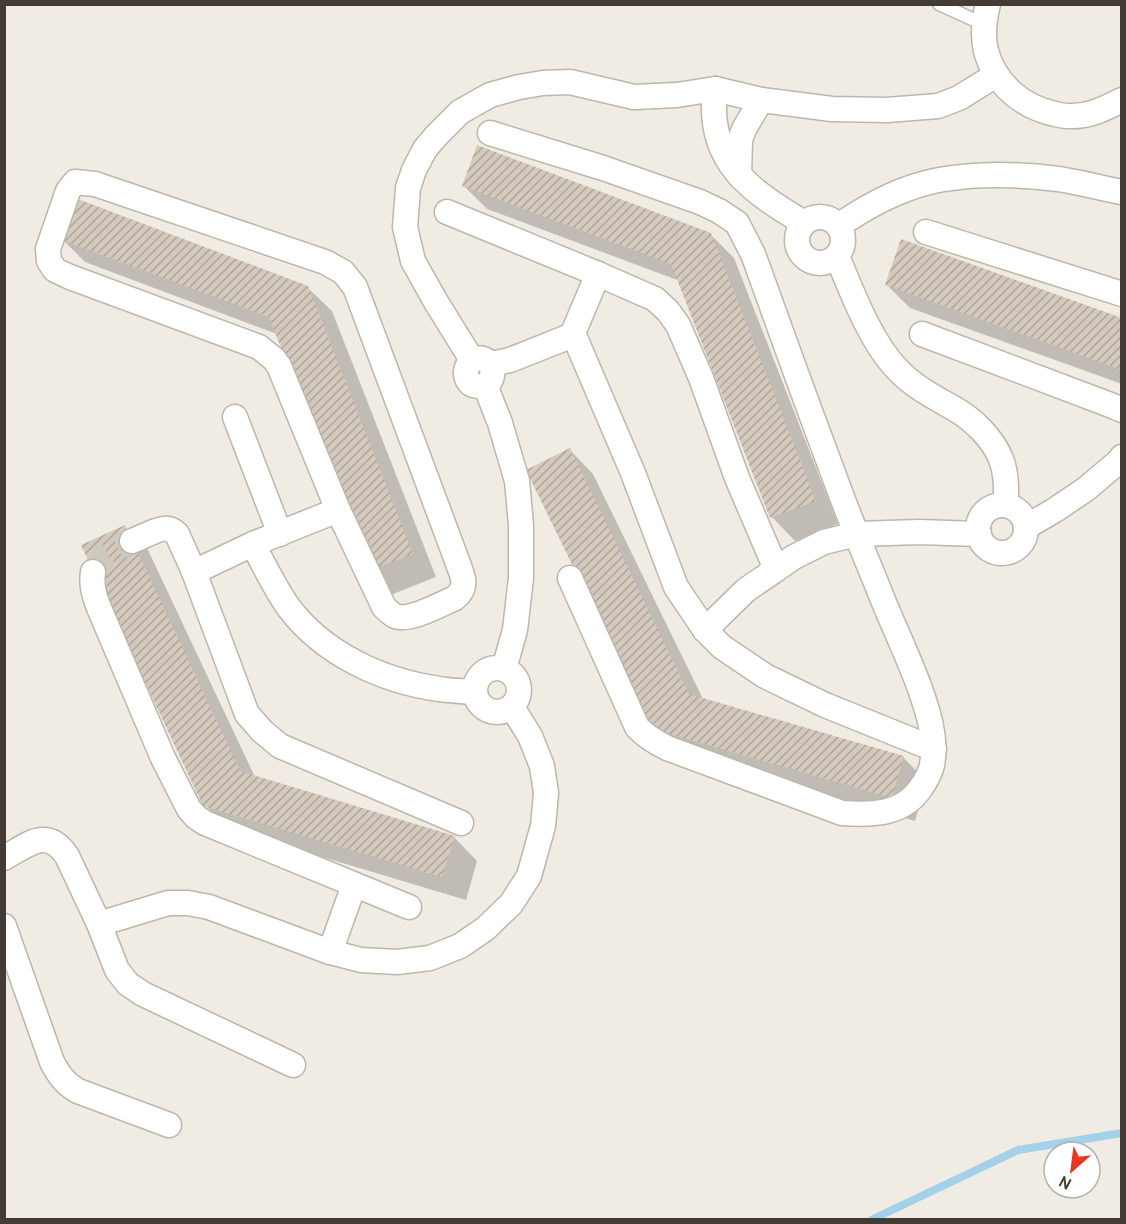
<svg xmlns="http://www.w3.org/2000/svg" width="1126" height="1224" viewBox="0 0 1126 1224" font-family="Cabin,sans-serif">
<defs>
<pattern id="building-hatch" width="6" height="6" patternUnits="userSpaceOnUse" patternTransform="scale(1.5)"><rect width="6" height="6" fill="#d4c9bd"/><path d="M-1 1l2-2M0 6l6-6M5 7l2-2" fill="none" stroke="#aea49a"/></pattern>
</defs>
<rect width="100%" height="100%" fill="#f0ece3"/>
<g fill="#0003">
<path d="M464,186L710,234L734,258L838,524L795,541L772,517L680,281L487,209Z"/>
<path d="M61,238L307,287L332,311L436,577L393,594L369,570L277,334L85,262Z"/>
<path d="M887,285L1122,320V384L910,308Z"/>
<path d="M570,450L593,474L703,699L903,757L926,781L915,821L678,752L653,728Z"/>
<path d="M124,527L148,550L255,777L454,837L477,861L466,900L229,829L205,805Z"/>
</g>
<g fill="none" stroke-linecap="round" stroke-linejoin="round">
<path stroke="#a3d1ea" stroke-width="8" d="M871,1220L1018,1150L1122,1133"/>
</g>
<g fill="url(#building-hatch)">
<path d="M477,145L711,233L816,501L770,518L671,264L462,186Z"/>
<path d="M75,198L308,286L413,554L368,571L269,317L59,239Z"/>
<path d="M901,239L1122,318V370L885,285Z"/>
<path d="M570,448L689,694L904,756L892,798L652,729L526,470Z"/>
<path d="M125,525L240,771L455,836L442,877L203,806L81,545Z"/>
</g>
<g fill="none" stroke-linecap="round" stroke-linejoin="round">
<path stroke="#cdc9c0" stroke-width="24" stroke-dasharray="24 12" stroke-linecap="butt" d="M93,572L104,555L132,541"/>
<g stroke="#beb6aa" stroke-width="15">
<path id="service" d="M939,4L983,24"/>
</g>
<g stroke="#beb6aa" stroke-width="27">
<g id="minor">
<path d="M988,4C984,20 982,35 986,51C995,84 1022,107 1055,114C1059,115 1064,116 1068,116C1089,117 1104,109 1122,100"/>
<path d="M715,89C706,161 749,190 804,223"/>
<path d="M490,133L603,168L700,202L719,211L737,223L753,254C777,320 801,388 826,454C842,498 859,542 877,585C890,619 906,651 919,686C928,711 937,738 932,765C930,774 925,782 920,789C902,815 871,815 842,813L667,748C656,742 646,737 637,727L570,578"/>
<path d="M739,175L740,140L744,129L761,100"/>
<path d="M75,182L95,184L325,262L343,272L355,287L459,566C464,579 467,588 455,598C441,604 409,622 395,616C391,614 387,610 384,607L338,510L279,366L274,359L259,347L70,277L55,270L49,261L48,249L68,191Z"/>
<path d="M447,212L598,274L655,299L668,311L678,325L701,378L737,478L776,569"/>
<circle cx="820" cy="240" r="23"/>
<path d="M838,226C860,211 882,198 907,189C951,172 1012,173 1058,179C1079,182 1101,188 1122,192"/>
<path d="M926,232L1122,294"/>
<path d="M837,256C852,292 871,343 898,370C914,387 934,397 955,409C974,420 993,439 1001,459C1007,474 1006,490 1006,505"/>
<path d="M573,333L633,473L676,587L705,630L722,647L765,676L825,705L934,749"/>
<path d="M922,334L1113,406L1122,410"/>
<path d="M472,360L436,302L413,261L405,227L408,188L414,170L425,149L436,136L460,112L490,95L519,87L543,83L570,82L634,97L677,95L715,89L761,100L832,109L887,110L938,106L959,98L996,75"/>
<path d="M491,364C494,373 493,385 480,386C454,386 468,343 491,364L510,360L568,337L573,333L598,274"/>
<path d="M485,385L500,423L517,481L521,525V578L515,630L504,669"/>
<path d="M235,417L280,534"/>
<circle cx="1002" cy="529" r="24"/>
<path d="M1026,527L1055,510L1086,489L1118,462L1122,457"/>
<path d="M132,541C141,538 160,527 168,529C172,529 175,532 177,534L194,572L253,544L338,510"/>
<path d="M253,544C264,566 275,588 289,608C324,654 382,681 439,689C451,691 463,691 475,692"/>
<path d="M93,572C91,585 94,595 99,608L163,758L189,809L196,817L205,823L409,907"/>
<path d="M194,572L247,714L262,731L280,746L461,823"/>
<path d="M705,630L746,590L794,557L824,542L857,534L919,532L979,534"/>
<circle cx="497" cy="690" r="22"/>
<path d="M4,858C28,845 47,826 67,856L99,924L117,970L128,984L143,994L293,1065"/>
<path d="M99,924L168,903H188L209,907L330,952L361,960L397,962L430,958L460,946L485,929L511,904L529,876L543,826L546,793L542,766L530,736L512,707"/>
<path d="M4,926L52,1062C59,1075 65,1084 78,1091L169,1125"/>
<path d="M330,952L354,885"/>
</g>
</g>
<use href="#service" stroke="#fff" stroke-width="12"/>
<use href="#minor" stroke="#fff" stroke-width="24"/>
</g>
<rect width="1126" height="1224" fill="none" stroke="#423c34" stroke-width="12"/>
<g transform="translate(1072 1170) rotate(208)"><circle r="28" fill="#ffffff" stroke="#b3b1ae" stroke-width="1.5"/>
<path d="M0-4.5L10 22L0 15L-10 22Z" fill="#ea3320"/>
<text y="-9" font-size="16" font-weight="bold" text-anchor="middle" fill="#423c34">N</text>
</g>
</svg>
